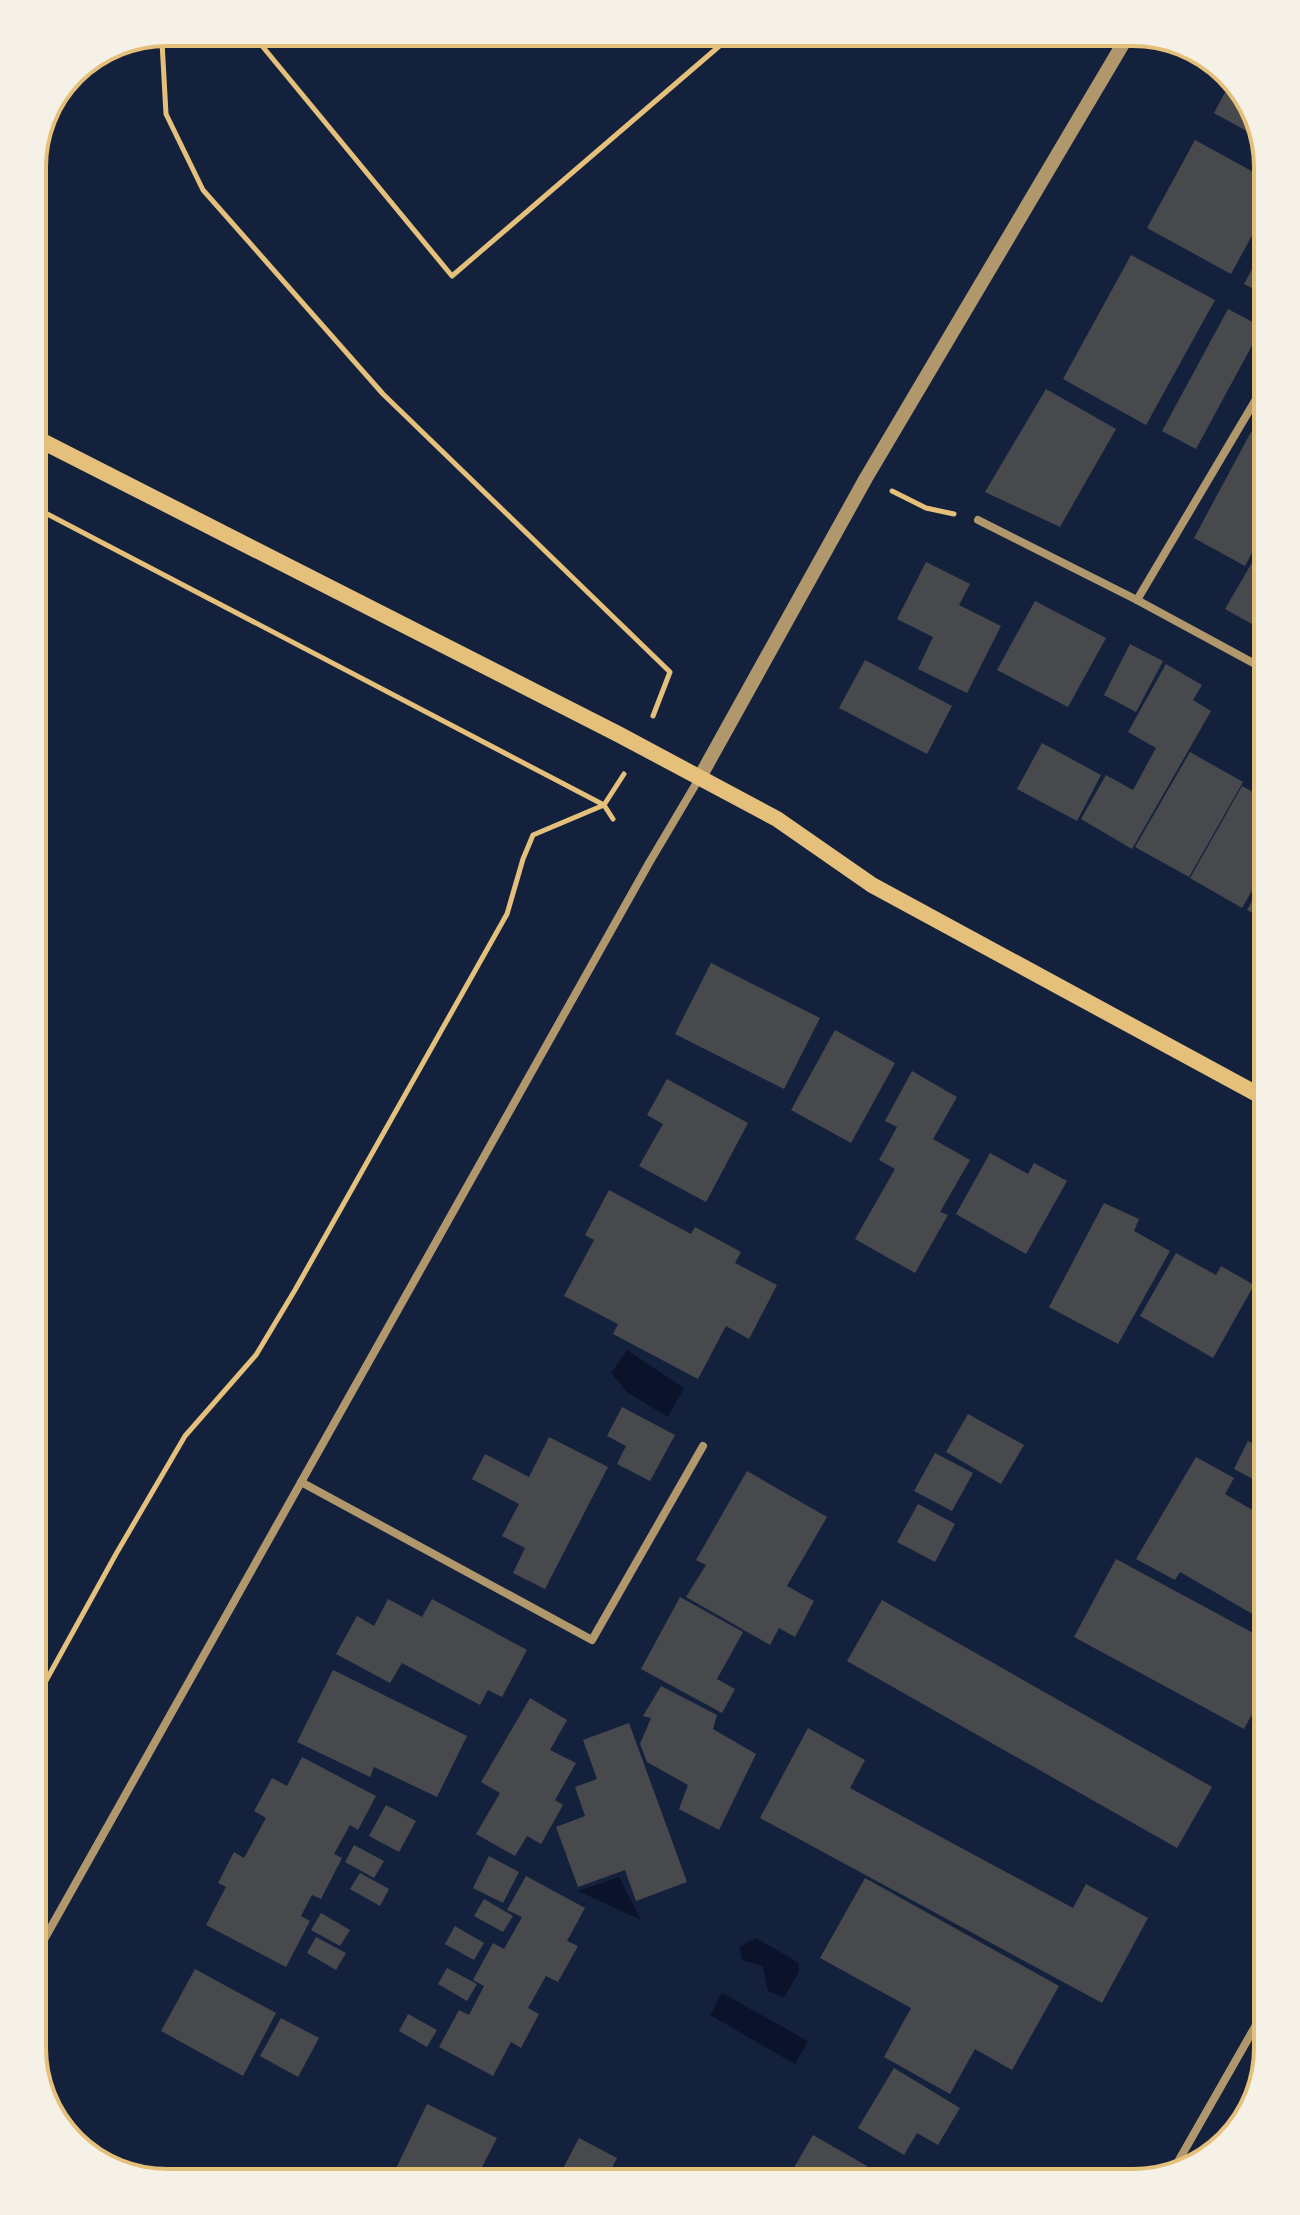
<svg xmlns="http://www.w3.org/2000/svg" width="1300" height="2215" viewBox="0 0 1300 2215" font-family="'Exo 2',sans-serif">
<rect width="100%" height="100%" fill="#14213d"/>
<g fill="#0b132b">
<path d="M627,1350L684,1388L668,1417L628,1393L611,1373Z"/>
<path d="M619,1877L641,1920L578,1891Z"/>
<path d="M756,1938L799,1963V1972L784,1998L768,1991L763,1966L742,1960L739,1947Z"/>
<path d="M722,1993L808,2041L795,2064L710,2015Z"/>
</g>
<g fill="#48494c">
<path d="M1231,81L1254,108L1261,139L1214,113Z"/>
<path d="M1195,140L1268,180V206L1231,274L1147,228Z"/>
<path d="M1268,239V296L1244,284Z"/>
<path d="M1131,255L1215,300L1146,425L1063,379Z"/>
<path d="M1228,309L1262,327L1196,449L1162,431Z"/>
<path d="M1046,389L1116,429L1060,527L985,492Z"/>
<path d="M1251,432L1268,441V522L1245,566L1194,538Z"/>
<path d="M1268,535V633L1225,609Z"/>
<path d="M926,562L970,584L959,605L1001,626L967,693L918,669L933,637L897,619Z"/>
<path d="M1035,601L1106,638L1068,707L997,670Z"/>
<path d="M1130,644L1163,661L1136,712L1104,695Z"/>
<path d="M865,660L952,706L927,754L839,708Z"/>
<path d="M1166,664L1202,685L1193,700L1211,711L1132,849L1081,819L1106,775L1133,790L1156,748L1128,732Z"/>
<path d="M1042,743L1101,775L1077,821L1017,789Z"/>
<path d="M1190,752L1243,782L1189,877L1135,847Z"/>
<path d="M1242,786L1268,800V863L1242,908L1190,878Z"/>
<path d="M1268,871V922L1247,910Z"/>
<path d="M711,963L820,1018L784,1089L675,1034Z"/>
<path d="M835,1030L895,1063L851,1143L791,1110Z"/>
<path d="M912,1071L957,1097L933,1139L970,1160L940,1212L948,1215L915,1273L855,1239L895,1169L879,1160L897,1127L885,1121Z"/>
<path d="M667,1079L748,1123L706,1202L639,1166L663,1124L647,1115Z"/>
<path d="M990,1153L1028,1174L1034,1163L1067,1181L1026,1254L956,1214Z"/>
<path d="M609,1190L691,1234L695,1227L741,1252L735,1263L777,1285L749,1339L726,1326L698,1379L613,1334L618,1324L564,1296L594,1240L585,1235Z"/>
<path d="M1104,1203L1139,1219L1134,1231L1170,1251L1118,1344L1049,1307Z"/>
<path d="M1176,1253L1216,1275L1221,1266L1254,1285L1213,1358L1140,1316Z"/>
<path d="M622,1407L675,1435L650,1481L617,1464L626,1446L607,1436Z"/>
<path d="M968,1414L1024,1445L1001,1484L946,1452Z"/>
<path d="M549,1437L608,1467L545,1589L513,1573L525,1548L502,1536L519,1504L472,1479L485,1454L529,1477Z"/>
<path d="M1248,1441L1268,1451V1487L1234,1469Z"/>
<path d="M935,1453L973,1473L952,1511L914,1491Z"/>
<path d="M1196,1457L1234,1478L1225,1494L1268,1519V1623L1180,1572L1175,1580L1136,1559Z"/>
<path d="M747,1471L827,1517L787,1586L814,1601L795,1637L779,1628L770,1645L686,1597L706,1565L696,1560Z"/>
<path d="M918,1504L955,1524L935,1562L897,1542Z"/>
<path d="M1116,1559L1268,1641V1697L1263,1694L1244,1729L1074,1637Z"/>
<path d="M680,1597L743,1632L717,1679L735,1689L722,1713L641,1669Z"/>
<path d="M388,1599L422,1617L432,1599L527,1650L502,1697L488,1690L480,1705L402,1663L390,1683L336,1654L357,1616L374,1626Z"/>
<path d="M882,1600L1212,1787L1177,1848L847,1661Z"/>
<path d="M333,1670L467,1736L437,1797L374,1767L370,1777L297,1742Z"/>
<path d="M661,1686L717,1715L713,1729L756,1754L719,1830L679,1809L688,1785L647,1762L640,1744L651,1718L643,1716Z"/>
<path d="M530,1698L567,1720L550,1750L576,1763L555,1800L563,1805L541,1844L527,1836L515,1856L476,1834L500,1793L481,1782Z"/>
<path d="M629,1723L687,1882L636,1901L625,1870L578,1887L556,1827L585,1816L575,1787L597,1779L583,1740Z"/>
<path d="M808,1728L865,1760L850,1788L1073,1908L1086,1884L1148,1918L1102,2003L760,1818Z"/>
<path d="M302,1757L376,1796L358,1830L350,1825L334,1854L342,1858L321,1899L312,1895L301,1916L310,1921L286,1967L206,1925L226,1887L218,1883L234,1852L244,1858L266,1818L254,1811L272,1778L287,1786Z"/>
<path d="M386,1805L416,1821L399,1852L369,1836Z"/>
<path d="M354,1845L384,1861L374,1878L345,1862Z"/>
<path d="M489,1856L519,1872L503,1903L473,1888Z"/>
<path d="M360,1873L389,1889L380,1906L350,1889Z"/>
<path d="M526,1876L585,1908L567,1941L578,1946L558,1982L546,1976L528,2008L539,2014L521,2048L511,2042L493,2076L439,2047L459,2010L469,2015L484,1986L473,1980L493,1943L504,1949L522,1917L507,1910Z"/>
<path d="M865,1878L1059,1986L1012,2070L975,2049L950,2094L884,2057L911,2008L820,1958Z"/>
<path d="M484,1899L513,1916L503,1932L474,1916Z"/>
<path d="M321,1913L350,1930L340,1946L311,1930Z"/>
<path d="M455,1926L484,1943L474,1960L445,1944Z"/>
<path d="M316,1937L346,1953L336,1970L307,1953Z"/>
<path d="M447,1968L477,1984L467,2001L438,1984Z"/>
<path d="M195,1969L276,2013L243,2076L161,2031Z"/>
<path d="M408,2014L437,2030L427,2047L399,2031Z"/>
<path d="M281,2018L319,2038L298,2077L260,2056Z"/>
<path d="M894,2068L960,2108L938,2145L917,2133L904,2155L858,2128Z"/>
<path d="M427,2104L497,2138L482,2167L498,2171L493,2183H389Z"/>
<path d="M813,2135L867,2166L858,2183H785Z"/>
<path d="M579,2138L617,2158L604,2183H572L559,2176Z"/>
</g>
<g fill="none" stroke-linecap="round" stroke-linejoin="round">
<g stroke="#e5c07b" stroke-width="5">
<path d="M258,41L452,276L731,36"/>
<path d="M162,42L166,114L203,190L383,394L670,672L653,716"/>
<path d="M892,491L926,508L954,514"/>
<path d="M32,506L604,805L613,819"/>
<path d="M32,1706L116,1554L185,1436L256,1355L295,1290L507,914L523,859L533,835L604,805L624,774"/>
</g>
<g stroke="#b1986c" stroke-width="8">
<path d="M978,520L1137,600L1268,671"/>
<path d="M1137,600L1268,379"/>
<path d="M301,1482L592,1640L703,1446"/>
<path d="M32,1961L649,863L700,777"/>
<path d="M1171,2174L1268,2004"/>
</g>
<path stroke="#b1986c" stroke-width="14" d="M700,777L866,478L1130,32"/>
<path stroke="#e5c07b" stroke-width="16" d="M32,436L618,734L777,819L872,885L1268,1100"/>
</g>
<path d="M0 0H1300V2215H0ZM167 46H1133A121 121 0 0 1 1254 167V2048A121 121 0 0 1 1133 2169H167A121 121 0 0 1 46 2048V167A121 121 0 0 1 167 46Z" fill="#f6f1e7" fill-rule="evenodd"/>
<path fill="none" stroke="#e5c07b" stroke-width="4" d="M167 46H1133A121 121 0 0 1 1254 167V2048A121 121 0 0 1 1133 2169H167A121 121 0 0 1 46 2048V167A121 121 0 0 1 167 46Z"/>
</svg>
